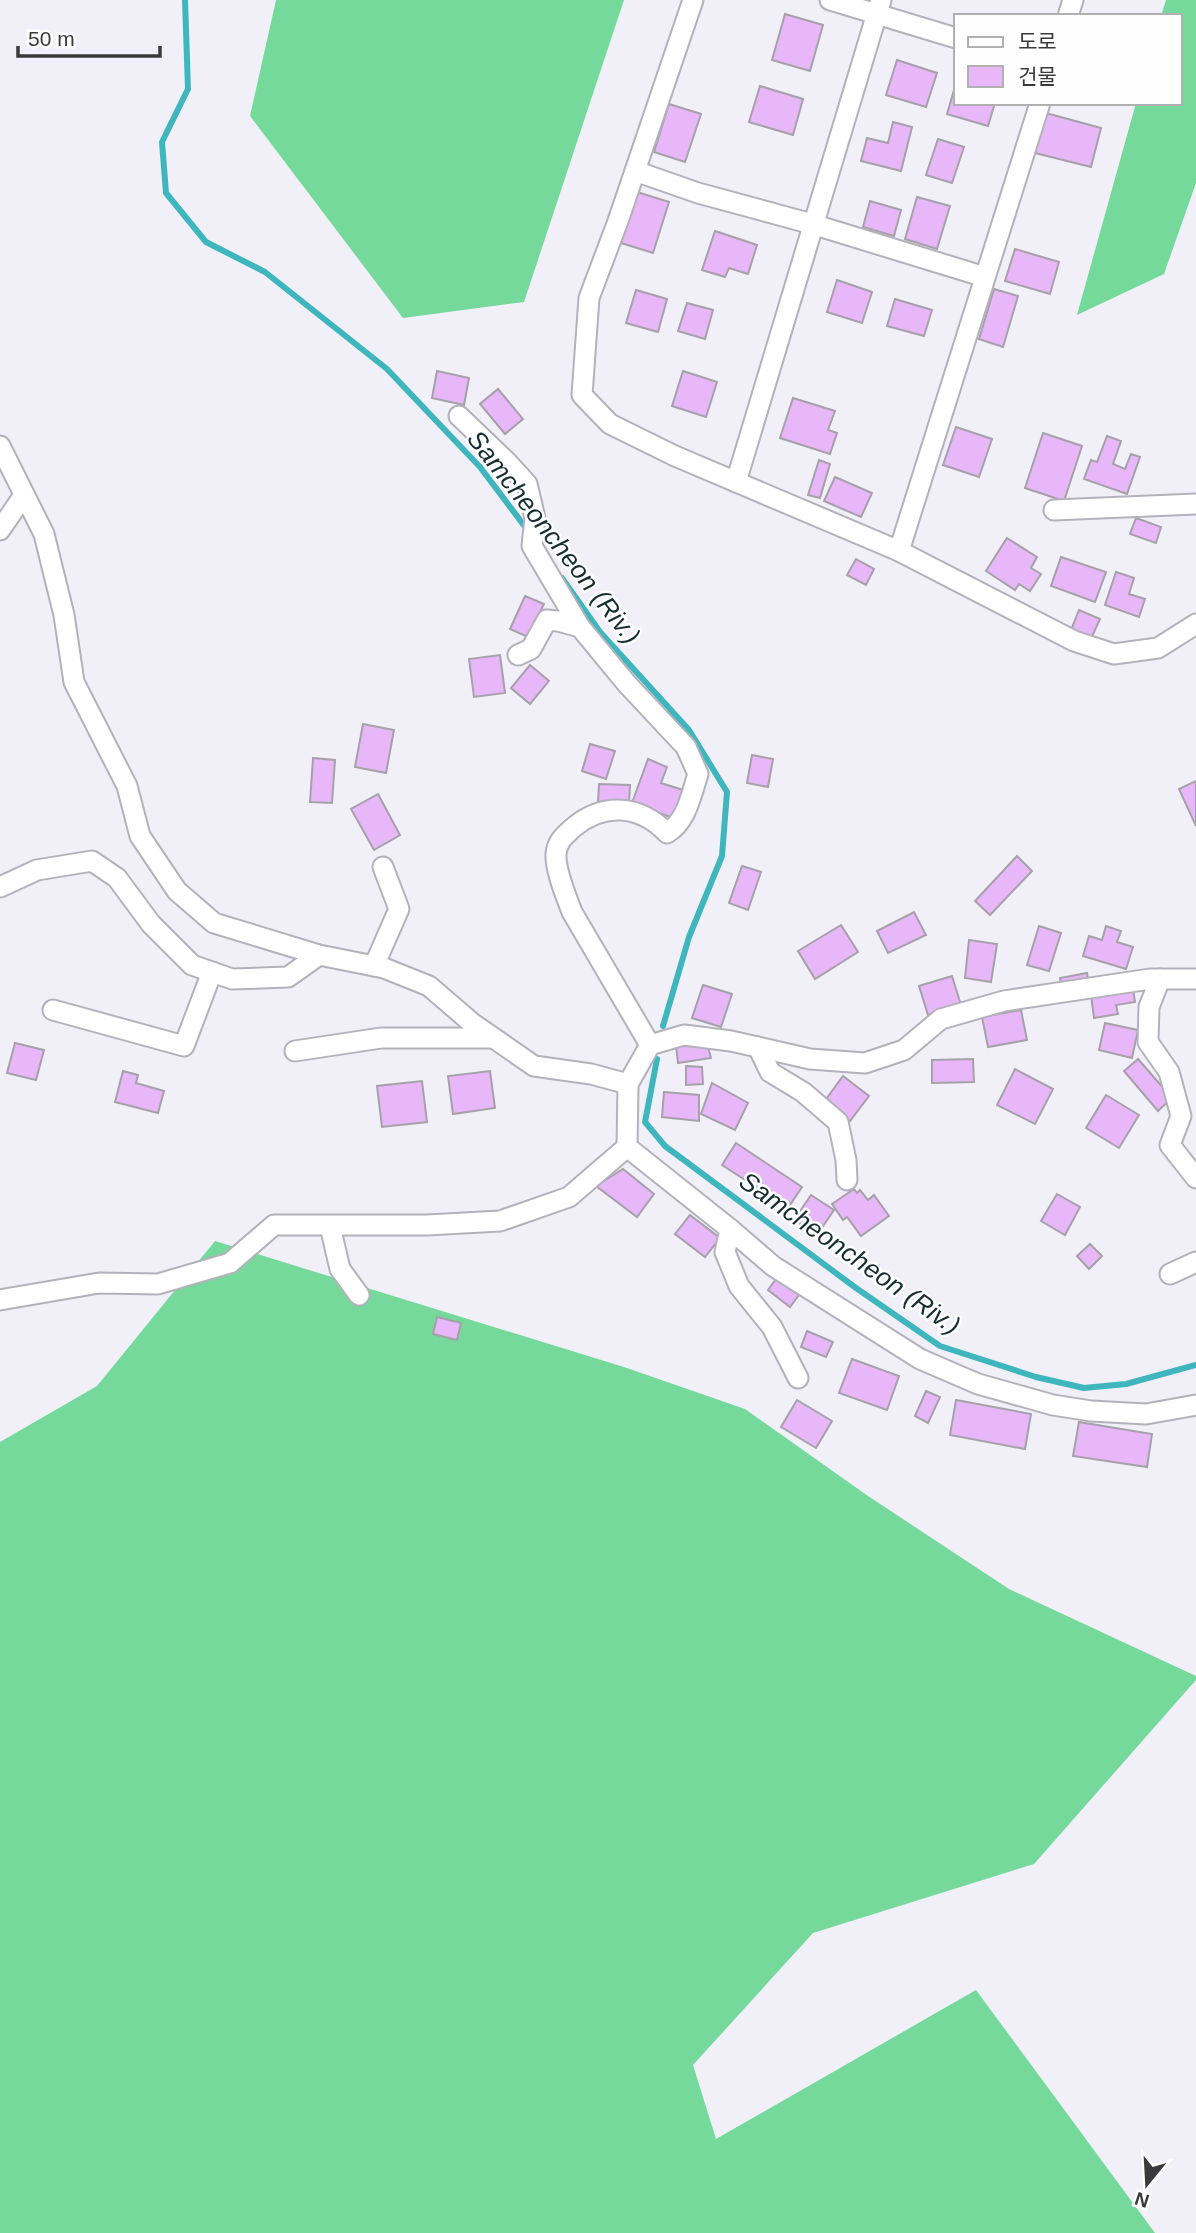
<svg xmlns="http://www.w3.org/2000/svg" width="1196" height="2233" viewBox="0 0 1196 2233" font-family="Arial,'Noto Sans KR',sans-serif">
<rect width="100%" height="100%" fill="#f1f0f8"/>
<g fill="#75d99b">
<path d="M276,0H624L524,302L403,318L250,116Z"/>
<path d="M1166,0H1196V183L1164,274L1077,315L1136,103H1180V16H1161Z"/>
<path d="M215,1241L624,1367L745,1409L868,1496L1009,1589L1196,1676V1680L1034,1864L813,1933L693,2065L716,2139L976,1990L1155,2233H0V1442L97,1386Z"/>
</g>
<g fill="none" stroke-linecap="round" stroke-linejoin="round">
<g stroke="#3fb6bd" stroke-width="6">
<path d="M185,0L188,89L162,142L166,193L206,242L265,272L387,369L480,467L529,532"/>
<path d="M562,578L600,632L689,730L727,792L722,856L689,937L663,1026"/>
<path d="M657,1059L645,1122L665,1146L856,1288L940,1346L1036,1377L1084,1388L1126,1384L1196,1365"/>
</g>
</g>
<g fill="#e8b7f9" stroke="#a6a1a8" stroke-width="2">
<path d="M785,14L823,25L810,71L772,60Z"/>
<path d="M897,60L937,73L926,107L886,95Z"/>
<path d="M956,83V103H995L988,126L947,114Z"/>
<path d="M760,86L803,99L793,135L749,122Z"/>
<path d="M669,104L701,114L685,162L654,152Z"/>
<path d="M1046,113L1101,128L1091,167L1035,153Z"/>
<path d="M893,122L912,127L901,171L861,161L867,138L888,143Z"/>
<path d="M938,139L964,147L952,183L926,175Z"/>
<path d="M637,192L669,202L653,253L621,243Z"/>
<path d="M917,197L950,206L937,249L905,239Z"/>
<path d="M870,201L901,210L894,236L863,227Z"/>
<path d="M715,231L757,245L748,274L729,268L725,277L702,270Z"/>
<path d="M1015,249L1059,262L1050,294L1005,281Z"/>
<path d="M837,280L872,292L862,323L827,312Z"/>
<path d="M994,289L1018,296L1003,347L979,339Z"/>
<path d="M636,290L667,299L658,332L626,323Z"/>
<path d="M895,299L932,310L924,336L887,326Z"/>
<path d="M687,303L713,310L705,339L678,331Z"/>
<path d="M437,371L469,378L464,405L432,398Z"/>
<path d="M683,371L717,382L706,417L672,406Z"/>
<path d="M498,389L523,419L505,434L480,404Z"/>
<path d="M793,398L835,411L828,430L837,433L830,454L780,438Z"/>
<path d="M956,427L992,439L979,477L943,465Z"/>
<path d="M1043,433L1082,446L1064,501L1025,488Z"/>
<path d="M1107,436L1121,441L1113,464L1125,469L1131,454L1140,457L1127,494L1084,479L1091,460L1097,462Z"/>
<path d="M819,460L830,464L820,498L808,495Z"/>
<path d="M835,477L872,493L861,517L824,501Z"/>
<path d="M1136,518L1161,527L1156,543L1130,534Z"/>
<path d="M1007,538L1037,557L1031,568L1041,574L1030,591L1019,584L1015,590L986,571Z"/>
<path d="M1061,557L1106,572L1095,602L1051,586Z"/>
<path d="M856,559L874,569L866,585L847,575Z"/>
<path d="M1116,572L1134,578L1129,594L1145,599L1139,617L1105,605Z"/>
<path d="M525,596L544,604L528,637L510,629Z"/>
<path d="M1079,610L1100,619L1091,639L1071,630Z"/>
<path d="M500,655L505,693L474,697L469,659Z"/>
<path d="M530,665L549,681L530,704L511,688Z"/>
<path d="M363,724L394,730L386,773L355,767Z"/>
<path d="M590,744L615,751L606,779L582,771Z"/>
<path d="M752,755L773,759L768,787L747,783Z"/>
<path d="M313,758L335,760L332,803L310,802Z"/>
<path d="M648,759L667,767L661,783L683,790L673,818L632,803Z"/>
<path d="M1196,781V826L1179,789Z"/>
<path d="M599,784L630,785L629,804L598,802Z"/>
<path d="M378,794L400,835L374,850L351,809Z"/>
<path d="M1017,856L1032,871L990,915L975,901Z"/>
<path d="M742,866L761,872L748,910L729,903Z"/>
<path d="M914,912L926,935L888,953L877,931Z"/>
<path d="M841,925L858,952L815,979L798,951Z"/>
<path d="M1039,926L1061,933L1049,971L1027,965Z"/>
<path d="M1106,926L1121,931L1117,942L1133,947L1126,969L1083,956L1089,936L1102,940Z"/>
<path d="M969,940L997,944L991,982L965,978Z"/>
<path d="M1087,973L1089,985L1062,990L1060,978Z"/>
<path d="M952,976L961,1005L928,1015L919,986Z"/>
<path d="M703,985L732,994L721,1027L692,1018Z"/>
<path d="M1133,989L1135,1002L1116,1005L1118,1014L1094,1018L1091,995Z"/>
<path d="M1021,1010L1027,1040L988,1047L982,1017Z"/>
<path d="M1105,1023L1138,1030L1132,1058L1099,1050Z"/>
<path d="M15,1043L44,1050L36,1080L7,1073Z"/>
<path d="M707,1043L711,1058L678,1063L676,1046Z"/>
<path d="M973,1059L974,1082L932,1083V1060Z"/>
<path d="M1138,1059L1172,1098L1158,1111L1124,1071Z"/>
<path d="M686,1066L702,1067L703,1084L686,1085Z"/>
<path d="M1015,1069L1053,1089L1035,1124L997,1105Z"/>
<path d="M123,1071L138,1075L136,1083L164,1091L158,1113L115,1102Z"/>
<path d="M490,1071L495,1108L453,1114L448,1076Z"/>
<path d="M843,1076L869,1096L850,1121L824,1102Z"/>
<path d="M422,1081L427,1122L382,1127L377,1086Z"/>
<path d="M712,1083L748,1103L735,1130L701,1114Z"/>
<path d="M664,1092L699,1095V1121L662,1117Z"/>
<path d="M1106,1095L1139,1115L1119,1148L1086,1128Z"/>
<path d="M736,1143L802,1187L788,1208L722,1165Z"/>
<path d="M623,1169L654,1194L637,1217L596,1186Z"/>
<path d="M854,1189L857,1193L860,1190L868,1200L874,1195L889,1216L861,1236L847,1217L843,1220L832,1204Z"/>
<path d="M1057,1194L1080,1207L1065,1235L1041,1221Z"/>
<path d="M811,1195L834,1210L817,1235L794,1220Z"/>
<path d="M690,1215L720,1238L705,1257L675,1234Z"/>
<path d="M1090,1244L1102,1256L1089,1269L1077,1256Z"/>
<path d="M776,1279L799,1295L790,1307L768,1290Z"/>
<path d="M437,1317L461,1323L457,1340L433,1334Z"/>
<path d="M807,1331L833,1342L826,1357L801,1347Z"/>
<path d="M852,1359L899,1376L887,1410L839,1393Z"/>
<path d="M926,1391L940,1397L928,1423L915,1416Z"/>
<path d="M797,1400L832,1421L816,1448L781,1427Z"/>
<path d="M956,1400L1031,1414L1025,1449L950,1435Z"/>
<path d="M1079,1422L1152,1434L1147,1467L1073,1456Z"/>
</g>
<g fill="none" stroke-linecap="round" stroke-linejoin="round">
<g stroke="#b3b1ba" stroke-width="23">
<g id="minor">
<path d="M693,0L618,221L589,298L582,395L610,424L675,456L899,551L1074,641L1114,654L1158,648L1196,624"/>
<path d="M830,0L956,38"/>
<path d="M1068,16L1073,0"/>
<path d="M635,171L698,193L812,224L985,277"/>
<path d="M459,416L506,461L527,484L535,518L532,546L580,627L627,684L686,747L698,774C691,795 687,821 667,833C640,805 604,802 574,827C565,835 557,841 556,854C555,870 566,896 572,912L650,1045"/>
<path d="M0,446L44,534L64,615L74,682L127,786L140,836L177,891L214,923L319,955L384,968L429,986L472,1023L534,1066L591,1074L628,1084"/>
<path d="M736,482L881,0"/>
<path d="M1054,510L1196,504"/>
<path d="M0,530L24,495"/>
<path d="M899,551L1040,103"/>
<path d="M518,655L531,649L547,620L558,621L580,627"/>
<path d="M0,887L37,870L92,861L117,878L151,924L192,965L232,979L288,977L319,955"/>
<path d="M374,966L399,909L383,867"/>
<path d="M1160,979L1149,1007L1148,1042L1169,1072L1181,1116L1170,1145L1196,1178"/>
<path d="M53,1010L184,1046L212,972"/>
<path d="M758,1047L770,1072L803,1092L838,1122L846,1160L847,1180"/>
<path d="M295,1051L381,1038H492"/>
<path d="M330,1226L340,1269L359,1295"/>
<path d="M730,1229L773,1266L920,1359L978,1384L1053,1405L1091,1411L1146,1414L1196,1405"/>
<path d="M1170,1274L1196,1262"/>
<path d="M0,1300L99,1283L158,1284L230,1263L274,1225H427L500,1221L569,1197L627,1147"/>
<path d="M798,1378L772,1327L739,1286L725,1252L730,1229L627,1147L628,1084L650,1045L684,1035L731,1041L810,1059L865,1063L904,1050L941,1019L1004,1001L1150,979H1196"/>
</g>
</g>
<use href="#minor" stroke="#fff" stroke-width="19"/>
</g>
<g text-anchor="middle" stroke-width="5" stroke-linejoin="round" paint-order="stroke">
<g font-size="26" font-style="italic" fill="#142e30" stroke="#fefefe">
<text transform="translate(554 537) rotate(52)" y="9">Samcheoncheon (Riv.)</text>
<text transform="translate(850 1253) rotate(35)" y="9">Samcheoncheon (Riv.)</text>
</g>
</g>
<rect x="954" y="14" width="228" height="91" fill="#fefefe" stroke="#b0b0b1" stroke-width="2"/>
<rect x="968" y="37" width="35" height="10" fill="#ffffff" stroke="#b0b0b1" stroke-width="2"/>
<text x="1018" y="49" font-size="21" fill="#3a3a3d">도로</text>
<rect x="968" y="66" width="35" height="21" fill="#e8b7f9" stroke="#b0b0b1" stroke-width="2"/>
<text x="1018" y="84" font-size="21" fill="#3a3a3d">건물</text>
<g transform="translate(1147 2184) rotate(198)" stroke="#fefefe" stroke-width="5" paint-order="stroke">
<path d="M0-5L12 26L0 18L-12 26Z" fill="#3a3a3d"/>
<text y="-10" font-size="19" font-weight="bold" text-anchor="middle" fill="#3a3a3d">N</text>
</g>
<path d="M18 46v10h142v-10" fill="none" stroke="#3a3a3d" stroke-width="3.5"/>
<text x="28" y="46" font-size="21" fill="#3a3a3d" stroke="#fefefe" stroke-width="5" paint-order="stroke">50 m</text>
</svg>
